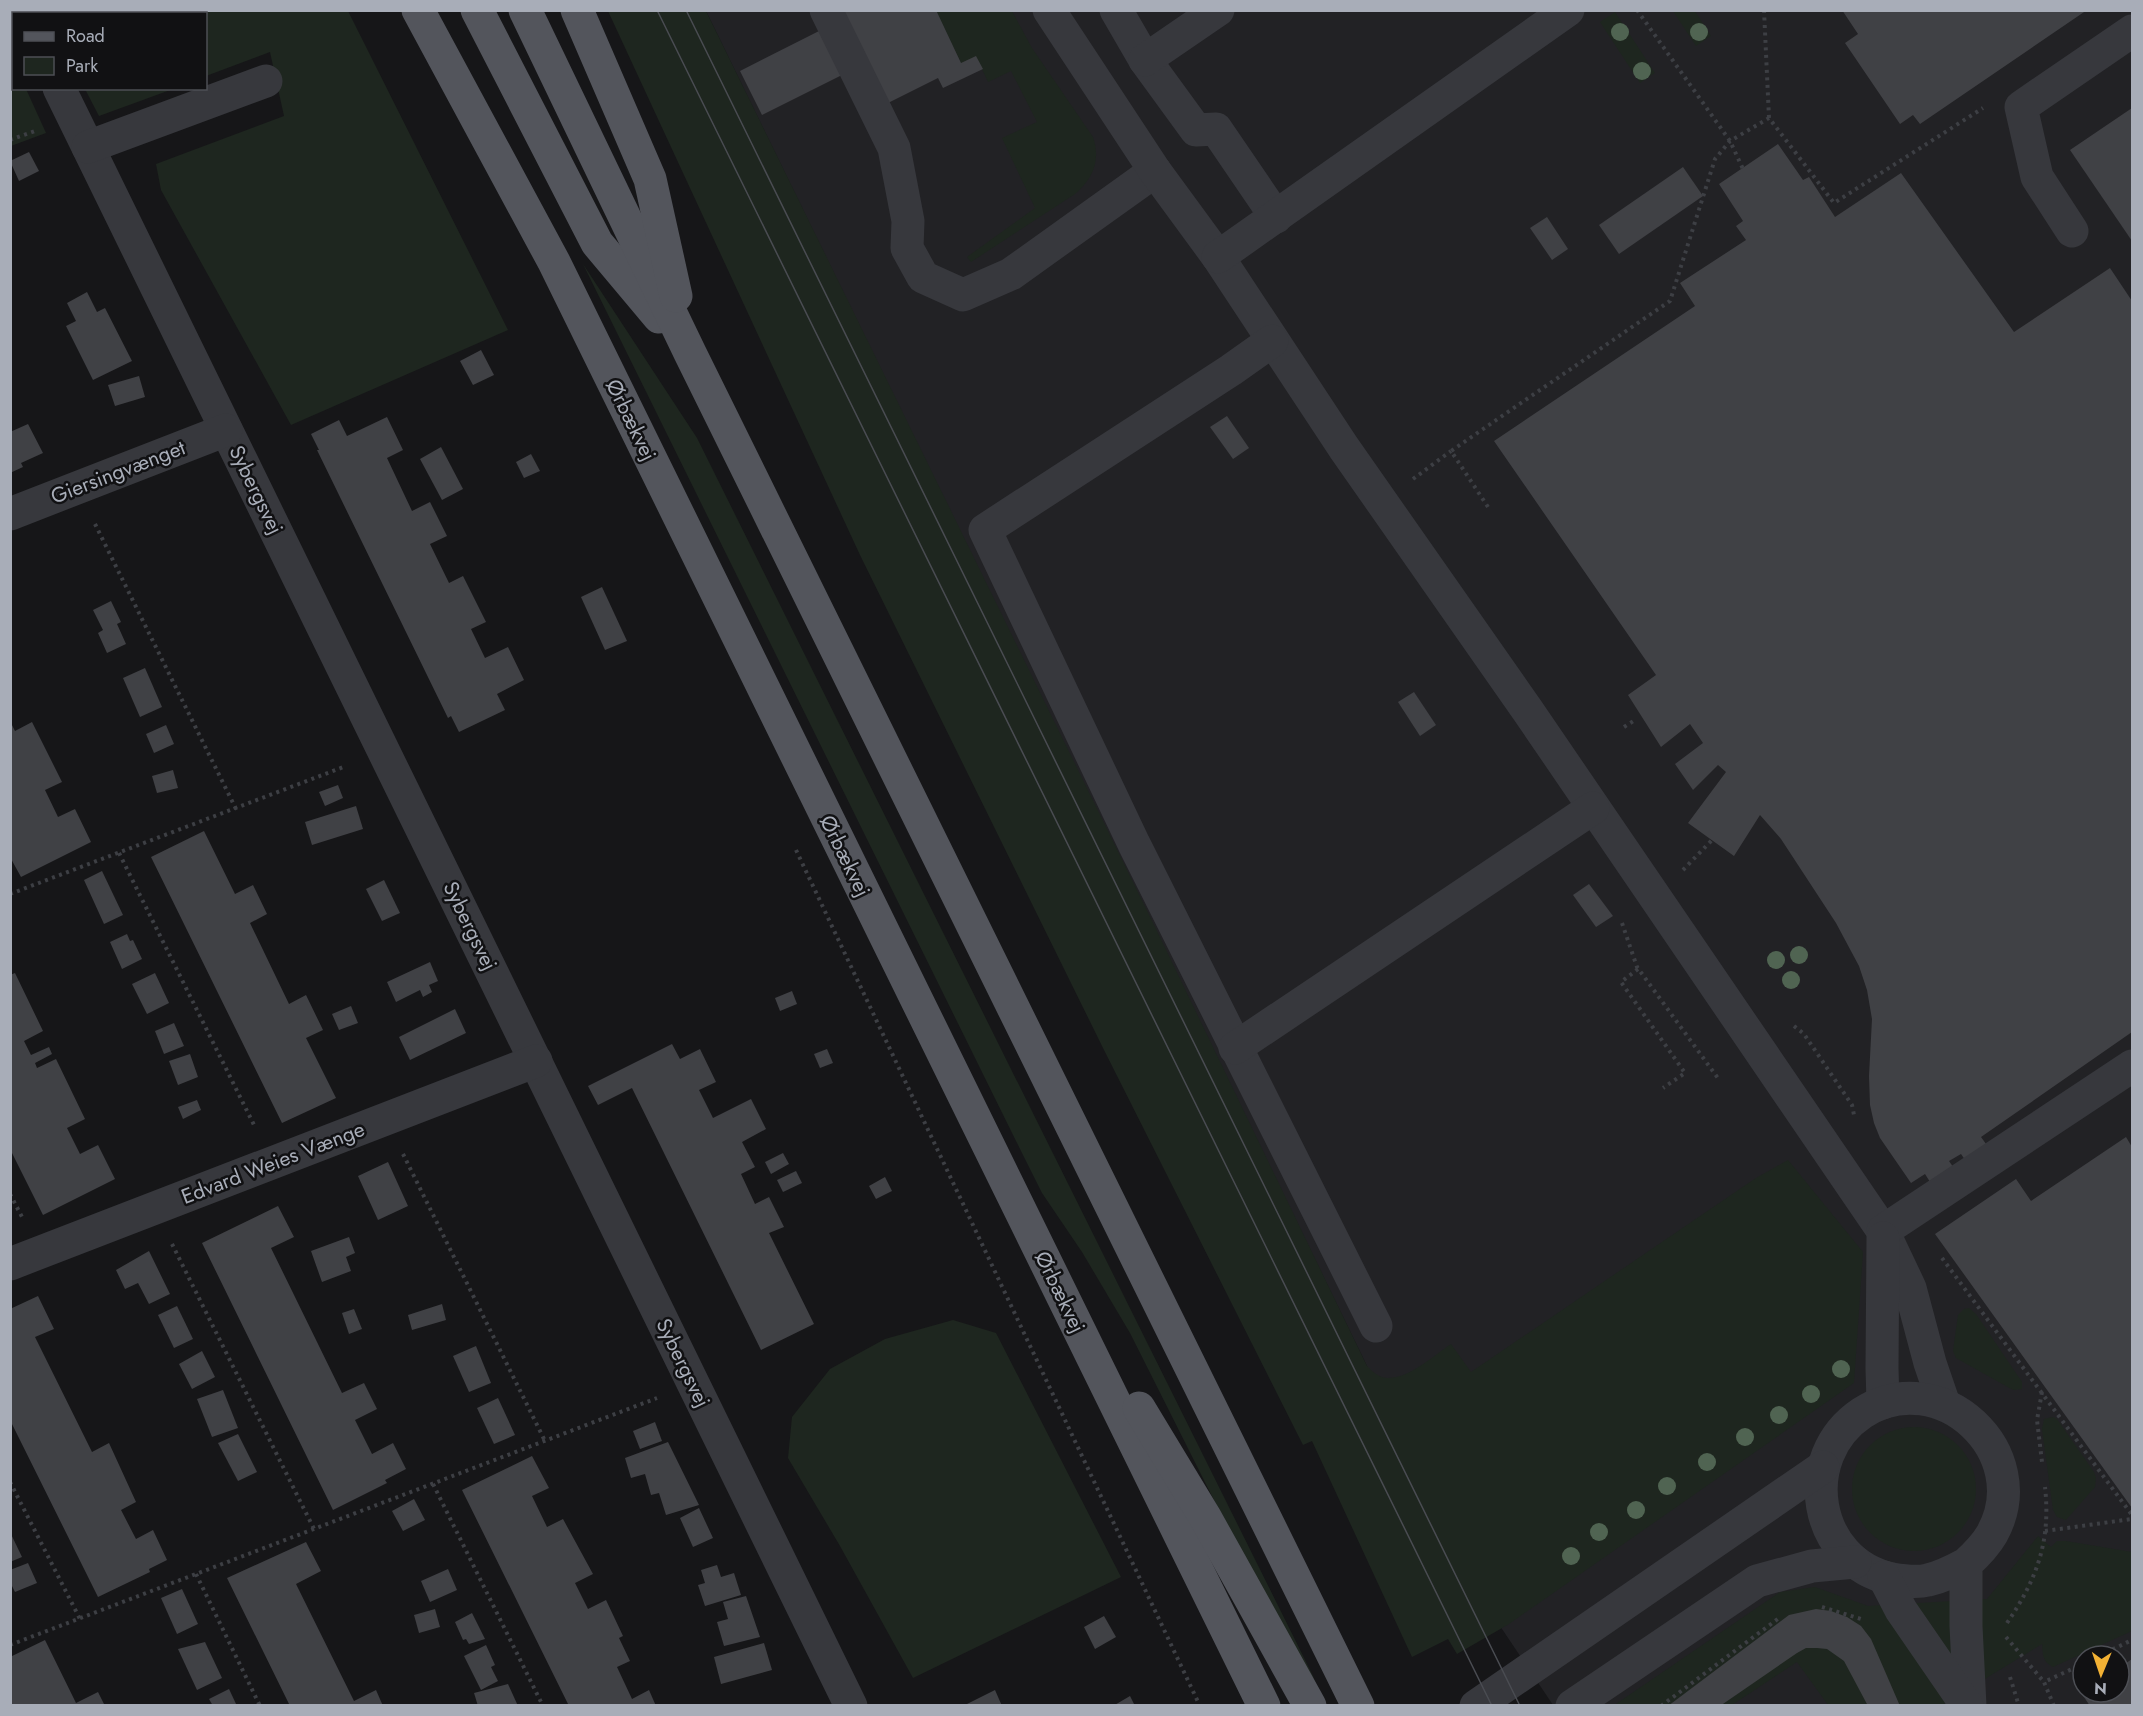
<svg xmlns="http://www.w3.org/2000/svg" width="2143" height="1716" viewBox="0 0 2143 1716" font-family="Jost,sans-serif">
<rect width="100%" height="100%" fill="#161618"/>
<path fill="#222225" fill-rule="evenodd" d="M706,11H2132V1705H1553L1500,1626L1367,1366ZM2083,1656H2119V1692H2083Z"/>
<g fill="#1e261f">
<path d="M75,10L348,11L508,330L291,425L161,190L156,164L284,116L270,52L206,76V14H73Z"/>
<path d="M608,11H706L1156,929L1367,1366C1373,1372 1379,1378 1388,1378C1410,1378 1433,1356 1451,1344L1471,1372L1756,1178L1788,1160L1863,1252L1854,1383L1509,1624L1457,1654L1448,1639L1412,1657L1312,1441L1303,1445L1104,1050L860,555Z"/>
<path d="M936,11H1012L1032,48L1093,137C1101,160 1093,179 1075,194L971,262L967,257L1035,208L1002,138L1037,122L1011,71L988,82L982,69L961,63Z"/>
<path d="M1673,11H1695L1711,36L1696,46Z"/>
<path d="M1615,12L1655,73L1640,83L1600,22Z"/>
<path d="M10,53L13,60L14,88L26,89L46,133L11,146Z"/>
<path d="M85,89H173L99,116Z"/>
<path d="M583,264L697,438L1313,1676L1324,1705L1227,1526L1130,1333L1082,1252L1042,1193L1021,1151Z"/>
<path d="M1969,1308L1976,1314L2022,1382V1389L2013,1390L1956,1358L1953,1351L1958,1315L1964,1309Z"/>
<path d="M953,1320L996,1333L1121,1577L913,1678L840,1546L788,1458L792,1417L830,1369L885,1339Z"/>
<path d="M2053,1417L2057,1419L2094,1472L2096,1478L2095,1487L2066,1520L2057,1517L2053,1510L2042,1429L2044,1419Z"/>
<circle cx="1914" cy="1489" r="62"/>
<path d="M2038,1536L2051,1547L2057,1541H2066L2132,1552V1631L2053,1667C2042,1661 2043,1655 2042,1644L1942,1705H1828L1797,1662L1732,1705L1613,1706L1780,1592L1815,1587L1868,1606L1987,1599Z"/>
</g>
<g fill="#404145">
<path d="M841,10H936L961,63L976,56L983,69L943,88L938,78L886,104L846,73L762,115L740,71L823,29Z"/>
<path d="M1842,10H2087L1920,124L1913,115L1900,124L1845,43L1858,34Z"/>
<path d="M2132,108V241L2070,150Z"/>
<path d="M1778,144L1803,180L1809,177L1835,217L1901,173L2014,332L2110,268L2132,301V1032L1981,1137L1994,1155L1972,1170L1961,1154L1949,1161L1960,1177L1937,1193L1925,1174L1911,1183L1880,1138L1874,1123L1870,1105L1869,1076L1872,1019L1867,990L1859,966L1836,923L1781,839L1760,815L1734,856L1688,823L1726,772L1718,765L1693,790L1675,764L1703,743L1690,724L1661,747L1628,695L1656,675L1494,441L1695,306L1680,283L1746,240L1736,226L1743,221L1719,184Z"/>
<path d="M29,152L39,171L19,181L10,161Z"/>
<path d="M1683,167L1703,196L1619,254L1599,225Z"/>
<path d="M1547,217L1568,249L1552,260L1530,228Z"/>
<path d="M87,292L97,312L105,308L132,361L93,380L66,326L76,321L67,303Z"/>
<path d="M481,350L494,375L473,385L460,361Z"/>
<path d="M139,376L145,397L115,406L108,385Z"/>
<path d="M1227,416L1249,448L1233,459L1210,427Z"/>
<path d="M387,417L403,450L387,458L412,511L430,502L447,536L430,544L449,583L463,576L486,622L471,629L485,658L508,647L524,680L497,694L505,710L459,732L451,716L448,718L317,450H319L311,434L339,420L347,436Z"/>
<path d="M28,424L43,453L21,463L23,467L10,473V432Z"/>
<path d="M441,447L463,489L442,500L420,459Z"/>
<path d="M531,454L540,471L524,478L516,462Z"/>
<path d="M602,587L627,641L605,650L581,597Z"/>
<path d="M111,601L121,622L117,624L126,644L107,653L98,633L103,630L93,610Z"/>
<path d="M145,668L162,707L140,717L123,678Z"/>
<path d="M1414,692L1436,725L1420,736L1398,702Z"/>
<path d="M10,721L15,731L32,722L62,782L45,790L58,817L75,809L91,842L21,877L10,857Z"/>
<path d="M166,725L174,744L154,753L146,734Z"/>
<path d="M173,770L178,788L157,793L152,776Z"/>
<path d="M338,785L343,798L325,806L319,792Z"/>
<path d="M356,806L363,829L312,845L305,822Z"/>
<path d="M204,831L235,894L253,885L267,914L250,923L289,1004L306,995L323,1030L306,1038L336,1098L282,1123L151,857Z"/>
<path d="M102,871L123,915L104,924L84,880Z"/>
<path d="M384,880L400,913L382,921L366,889Z"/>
<path d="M1589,884L1613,916L1596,927L1573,895Z"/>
<path d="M127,934L130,941L133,940L142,959L122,969L110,942Z"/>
<path d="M430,962L438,981L429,985L432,992L423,997L420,990L396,1002L387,982Z"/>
<path d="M15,973L43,1031L24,1041L31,1055L49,1047L52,1054L35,1063L37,1068L56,1059L85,1119L67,1128L80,1154L98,1145L115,1179L43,1215L10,1149V975Z"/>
<path d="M155,973L169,1003L147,1014L132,984Z"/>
<path d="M792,991L797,1004L780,1011L775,998Z"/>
<path d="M351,1006L358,1023L339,1030L332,1014Z"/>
<path d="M455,1009L466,1033L410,1060L399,1037Z"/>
<path d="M174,1023L184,1046L164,1054L155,1031Z"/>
<path d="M672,1044L680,1059L700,1049L716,1082L699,1090L713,1118L751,1099L766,1129L742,1142L755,1167L741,1174L755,1204L769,1197L784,1227L769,1233L814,1324L761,1350L632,1088L598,1105L588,1086Z"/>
<path d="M827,1049L833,1063L820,1068L814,1054Z"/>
<path d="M190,1054L198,1077L178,1085L169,1061Z"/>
<path d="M197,1100L201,1110L183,1119L178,1107Z"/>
<path d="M2126,1137L2132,1147V1508L1935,1234L2016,1179L2031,1201Z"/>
<path d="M783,1153L789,1164L771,1174L765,1162Z"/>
<path d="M388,1162L408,1206L378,1220L358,1176Z"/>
<path d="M796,1171L802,1183L783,1192L777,1180Z"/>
<path d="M885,1177L892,1191L876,1199L869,1186Z"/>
<path d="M278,1206L294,1237L271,1248L342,1393L364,1383L377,1409L355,1420L372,1454L393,1443L406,1469L385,1480L387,1483L333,1510L202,1243Z"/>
<path d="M349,1237L355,1253L346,1257L351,1271L322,1282L311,1251Z"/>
<path d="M149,1251L170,1294L149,1304L138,1283L125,1289L116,1270Z"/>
<path d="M38,1296L54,1329L35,1337L92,1452L109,1443L136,1502L121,1510L136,1539L153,1530L167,1560L149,1569L150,1572L98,1597L10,1420V1309Z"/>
<path d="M442,1304L446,1320L412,1330L408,1315Z"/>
<path d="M177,1306L193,1339L174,1348L158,1315Z"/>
<path d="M354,1309L362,1329L349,1334L342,1313Z"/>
<path d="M476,1346L491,1383L469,1392L453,1356Z"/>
<path d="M202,1351L215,1377L192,1389L179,1364Z"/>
<path d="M223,1390L238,1428L212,1437L197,1399Z"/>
<path d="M498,1398L515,1435L494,1444L477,1408Z"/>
<path d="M655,1422L662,1441L640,1449L633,1431Z"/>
<path d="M238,1434L257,1472L238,1481L218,1443Z"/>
<path d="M668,1442L699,1505L666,1515L659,1493L651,1495L645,1474L631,1478L625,1458Z"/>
<path d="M532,1456L549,1488L532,1496L547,1527L563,1519L593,1574L575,1583L588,1609L606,1600L623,1636L619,1638L630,1661L617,1667L632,1699L649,1690L656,1706H569L462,1490Z"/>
<path d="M414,1499L425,1520L403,1531L392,1511Z"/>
<path d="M699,1508L713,1538L693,1547L680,1518Z"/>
<path d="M10,1532L22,1557L10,1562Z"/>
<path d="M306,1542L321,1571L296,1584L354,1701L376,1690L383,1706H290L227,1578Z"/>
<path d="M28,1563L37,1583L15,1592L10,1582V1570Z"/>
<path d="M717,1565L721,1577L734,1573L741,1595L705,1606L698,1585L705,1583L701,1570Z"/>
<path d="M448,1569L457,1590L430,1602L421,1581Z"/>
<path d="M182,1589L198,1624L177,1634L161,1598Z"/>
<path d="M746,1596L760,1637L724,1646L717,1622L728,1619L723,1602Z"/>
<path d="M435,1609L440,1627L419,1633L414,1615Z"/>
<path d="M1816,1609L1831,1611L1847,1617L1861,1626L1871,1639L1900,1706H1868L1844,1661L1827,1649L1817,1648H1806L1797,1653L1720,1706H1668L1789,1615Z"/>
<path d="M472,1613L485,1639L469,1644L466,1639L463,1640L455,1622Z"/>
<path d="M1104,1616L1116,1637L1095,1649L1084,1627Z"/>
<path d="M45,1640L76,1703L98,1692L105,1706H11L10,1657Z"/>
<path d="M205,1642L222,1678L197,1690L178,1649Z"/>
<path d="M764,1643L772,1670L721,1684L714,1657Z"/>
<path d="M486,1645L495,1665L491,1667L498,1681L481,1690L464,1656Z"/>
<path d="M2132,1659V1706H2090L2082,1694L2084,1692H2119V1668Z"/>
<path d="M508,1684L518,1706H478L474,1693Z"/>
<path d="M229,1689L237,1706H213L209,1699Z"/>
<path d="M995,1690L1002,1706H963Z"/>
<path d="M1130,1696L1135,1706H1113Z"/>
</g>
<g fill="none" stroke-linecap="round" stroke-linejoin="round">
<g stroke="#3d3f44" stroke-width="4" stroke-dasharray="3 4.5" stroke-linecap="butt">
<path d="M1637,10L1730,141L1743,169"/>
<path d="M1764,10L1769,118"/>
<path d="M10,140L35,131"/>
<path d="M1413,479L1451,451"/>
<path d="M1488,507L1451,451L1670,301L1715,159L1730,141L1769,118L1834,203L1983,108"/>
<path d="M95,524L236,809"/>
<path d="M1624,727L1635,720"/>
<path d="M796,850L1200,1706"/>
<path d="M119,853L255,1127"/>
<path d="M1683,870L1712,840"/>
<path d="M10,894L346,766"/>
<path d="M1622,923L1637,967L1720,1081"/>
<path d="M1638,969L1621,982L1685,1073L1663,1088"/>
<path d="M1794,1026L1804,1034L1852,1105L1854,1115"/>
<path d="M403,1154L545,1441"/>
<path d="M10,1194L22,1217"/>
<path d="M172,1244L314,1529"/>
<path d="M1942,1258L2132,1515"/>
<path d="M2042,1392L2037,1420L2042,1462"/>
<path d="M10,1482L80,1619"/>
<path d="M433,1484L543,1706"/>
<path d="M2045,1531L2132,1519"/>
<path d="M196,1574L260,1706"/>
<path d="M1822,1607L1861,1619"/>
<path d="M2007,1623C2037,1579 2051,1541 2045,1487"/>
<path d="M2006,1637L2044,1682"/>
<path d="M10,1645L657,1398"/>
<path d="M2099,1656L2132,1640"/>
<path d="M2010,1677L2019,1706"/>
<path d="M1661,1706L1779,1618"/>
<path d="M2054,1706L2044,1682L2083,1664"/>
</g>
<g stroke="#37383d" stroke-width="33">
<path d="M21,10L22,14"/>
<path d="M826,10L894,148L908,221L907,248L923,277L963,295L1011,274L1155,171"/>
<path d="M1049,10L1155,171L1218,257L1344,448L1528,711L1883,1231L1910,1288L1930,1363L1944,1404"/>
<path d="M1116,10L1145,60L1196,130L1216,129L1276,217"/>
<path d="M1145,60L1218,10"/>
<path d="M59,88L851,1706"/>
<path d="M88,147L266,81"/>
<path d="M2072,231L2037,177L2021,107L2132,31"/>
<path d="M1218,257L1568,10"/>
<path d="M1272,341L1231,370L985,530L1134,844L1376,1326"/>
<path d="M10,514L226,430"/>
<path d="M1235,1048L1593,808"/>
<path d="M1883,1231L2132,1066"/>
<path d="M10,1264L536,1061"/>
<path d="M1883,1403L1882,1368L1883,1238"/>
<path d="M1966,1564C1953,1571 1942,1577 1928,1580C1916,1583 1904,1581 1892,1579C1813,1562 1796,1457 1862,1413C1940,1362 2037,1453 1992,1534C1985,1546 1976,1555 1966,1564V1626L1970,1706"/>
<path d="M1884,1577L1901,1610L1967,1706"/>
<path d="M1476,1706L1823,1467"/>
<path d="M1572,1706L1757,1581L1812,1566L1855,1562"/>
</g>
<g stroke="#53555c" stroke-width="33">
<path d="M418,10L554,262L1264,1706"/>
<path d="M477,10L597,243L659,317"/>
<path d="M525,10L690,353L1358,1706"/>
<path d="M577,10L650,179L676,296"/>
<path d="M1139,1408L1205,1517L1310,1706"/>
</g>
<g stroke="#4a4c52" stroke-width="1.5">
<path d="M657,10L1492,1706"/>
<path d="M686,10L1520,1706"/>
</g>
</g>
<g fill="#506452">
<circle cx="1620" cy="32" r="9"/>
<circle cx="1699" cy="32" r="9"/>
<circle cx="1642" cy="71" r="9"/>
<circle cx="1799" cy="955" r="9"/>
<circle cx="1776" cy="960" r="9"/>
<circle cx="1791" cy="980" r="9"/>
<circle cx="1841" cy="1369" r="9"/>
<circle cx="1811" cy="1394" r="9"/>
<circle cx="1779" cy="1415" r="9"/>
<circle cx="1745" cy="1437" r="9"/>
<circle cx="1707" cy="1462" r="9"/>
<circle cx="1667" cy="1486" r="9"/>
<circle cx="1636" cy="1510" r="9"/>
<circle cx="1599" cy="1532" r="9"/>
<circle cx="1571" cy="1556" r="9"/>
</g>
<g text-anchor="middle" stroke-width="5" stroke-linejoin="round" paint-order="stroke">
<g font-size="21" fill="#a8adb8" stroke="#111113">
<text transform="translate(631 420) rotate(64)" y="7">Ørbækvej</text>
<text transform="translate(118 472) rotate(-21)" y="7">Giersingvænget</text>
<text transform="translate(256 490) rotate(64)" y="7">Sybergsvej</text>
<text transform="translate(845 856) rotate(64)" y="7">Ørbækvej</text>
<text transform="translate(470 926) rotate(64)" y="7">Sybergsvej</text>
<text transform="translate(273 1163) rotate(-21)" y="7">Edvard Weies Vænge</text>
<text transform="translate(1060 1292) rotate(64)" y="7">Ørbækvej</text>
<text transform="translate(683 1363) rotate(64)" y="7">Sybergsvej</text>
</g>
</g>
<rect width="2143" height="1716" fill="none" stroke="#a8adb8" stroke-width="24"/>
<rect x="12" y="12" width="195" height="78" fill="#111113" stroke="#4d4f55" stroke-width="1.5"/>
<rect x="24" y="32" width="30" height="9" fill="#53555c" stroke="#4d4f55" stroke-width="1.5"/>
<text x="66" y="42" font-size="18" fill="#a8adb8">Road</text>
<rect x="24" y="57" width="30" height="18" fill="#1e261f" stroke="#4d4f55" stroke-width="1.5"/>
<text x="66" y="72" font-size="18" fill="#a8adb8">Park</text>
<g transform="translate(2101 1674) rotate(182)"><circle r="28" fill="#111113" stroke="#4d4f55" stroke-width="1.5"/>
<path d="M0-4.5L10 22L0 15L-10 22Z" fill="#f2b134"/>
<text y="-9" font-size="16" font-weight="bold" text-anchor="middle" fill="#a8adb8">N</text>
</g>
</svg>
